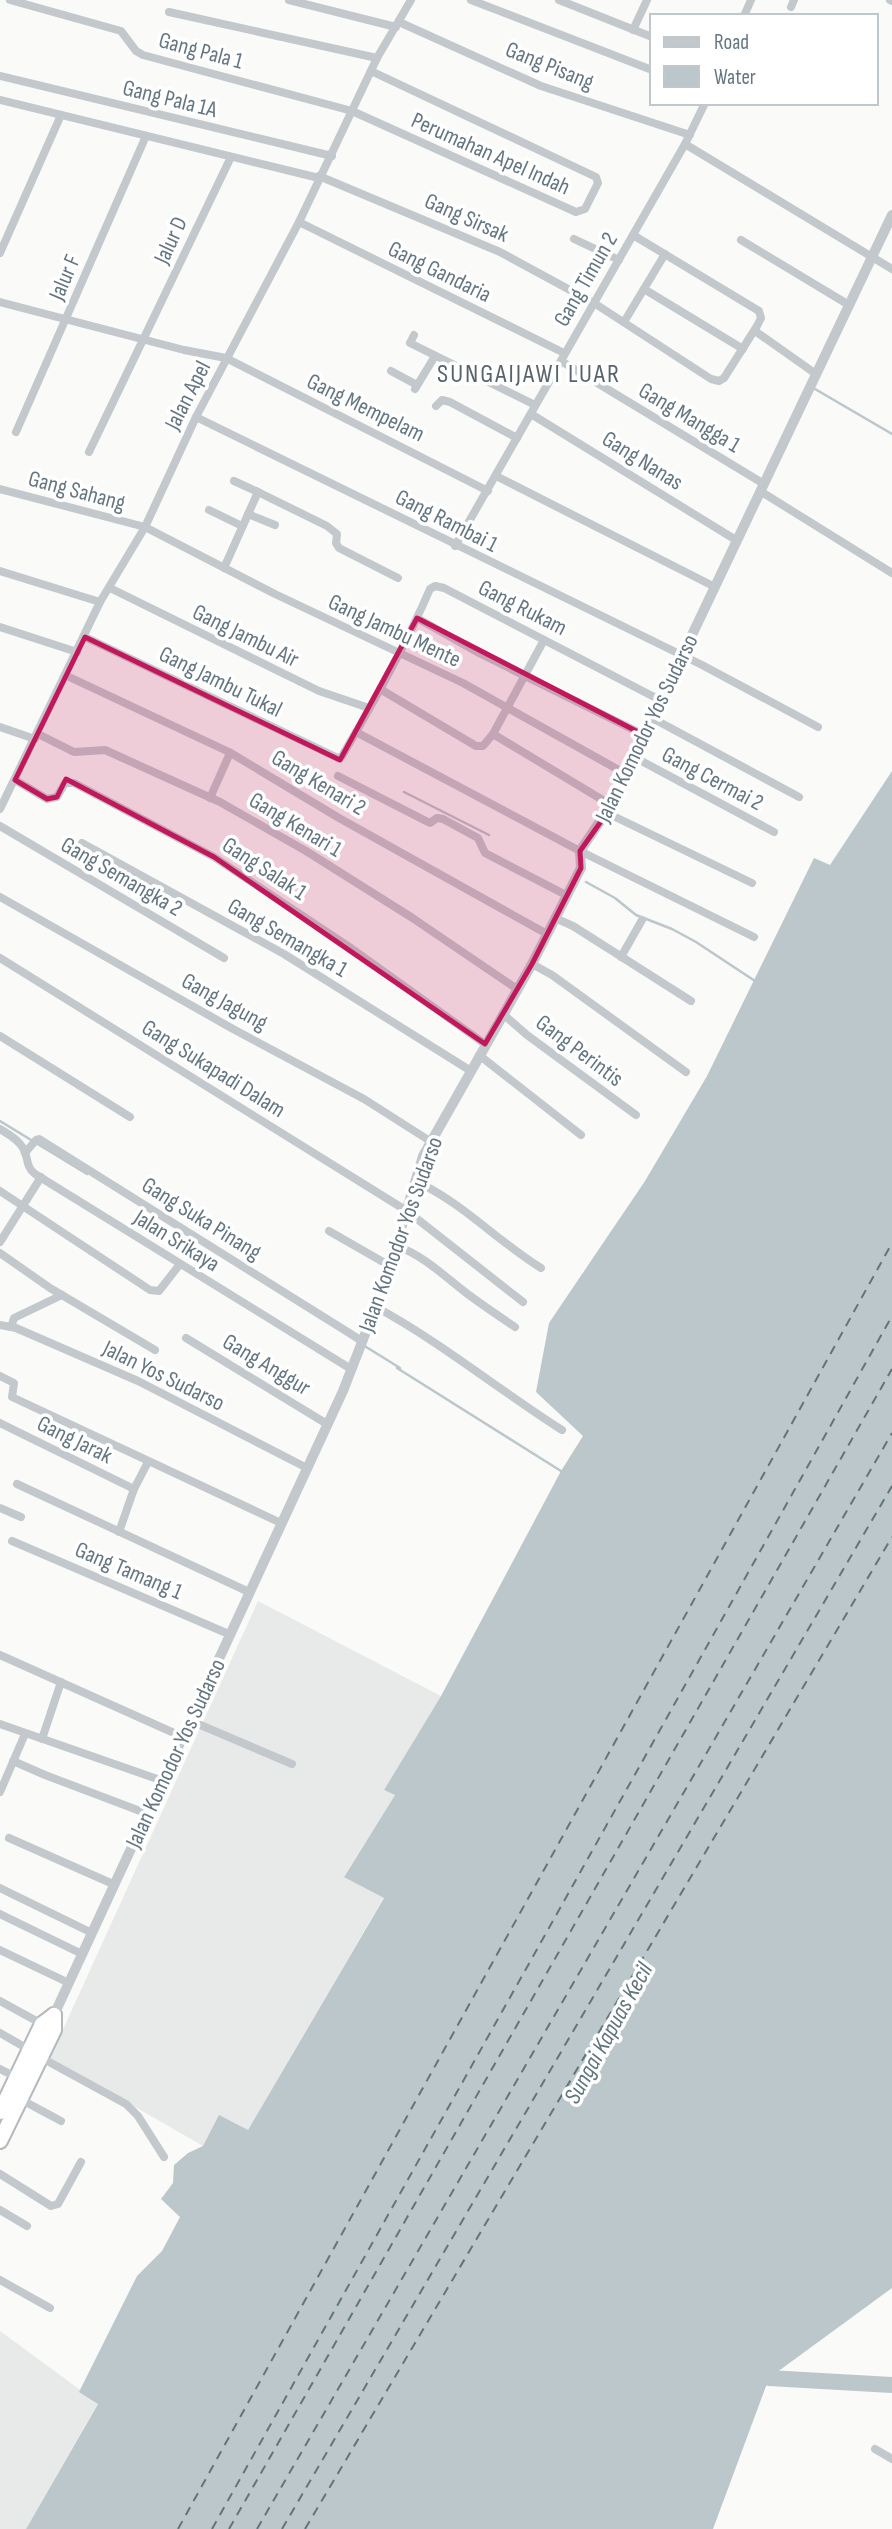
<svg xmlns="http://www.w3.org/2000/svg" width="892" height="2529" viewBox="0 0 892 2529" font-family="'Sofia Sans Condensed',sans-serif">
<rect width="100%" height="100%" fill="#fafaf8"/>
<g fill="#e8e9e9">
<path d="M258,1601L441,1696L384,1790L395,1795L344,1876L384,1897L248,2130L203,2146L50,2058Z"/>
<path d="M0,2331L98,2403L26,2529H0Z"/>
</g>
<path fill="#bbc7cb" d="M892,771V2288L769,2378L713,2529H26L98,2404L79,2392L137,2276L162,2251L180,2217L161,2199L173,2183L174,2165L188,2153L203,2146L219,2115L248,2130L384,1898L344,1877L395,1795L384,1790L441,1696L561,1471L583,1436L536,1392L549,1323L645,1181L707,1076L814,858L830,865Z"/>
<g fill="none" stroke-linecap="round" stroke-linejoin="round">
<g stroke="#bbc7cb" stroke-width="2.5">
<path d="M815,389L892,434"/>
<path d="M404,792L489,835"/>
<path d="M586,882L615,898L636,915L672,929L696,942L755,981"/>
<path d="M0,1121L87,1174"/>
<path d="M363,1345L400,1368"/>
<path d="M397,1368L561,1471"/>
</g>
<path stroke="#bbc7cb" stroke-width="16" d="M769,2378L892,2385"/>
<g stroke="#60757c" stroke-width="2" stroke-dasharray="9 7" stroke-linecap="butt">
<path d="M178,2529L892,1243"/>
<path d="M212,2529L892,1316"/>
<path d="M229,2529L892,1369"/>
<path d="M257,2529L892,1433"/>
<path d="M282,2529L892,1486"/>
<path d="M305,2529L892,1537"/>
</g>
<g stroke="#b4b9bd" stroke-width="18">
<g id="trunk">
<path d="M0,2112L42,2024L54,2015"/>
<path d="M0,2141L54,2030V2015"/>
</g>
</g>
<g stroke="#c3c8cc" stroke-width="8">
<path d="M10,0L121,31L136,51L143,55L352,111L576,212L585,209L598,183L596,177L371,71"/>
<path d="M289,0L396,27"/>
<path d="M471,0L652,70"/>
<path d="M559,0L652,37"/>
<path d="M890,0L892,1"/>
<path d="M791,7L794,0"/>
<path d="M169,12L377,58"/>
<path d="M744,16L751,0"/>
<path d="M399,22L541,86L690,135"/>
<path d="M633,30L647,0"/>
<path d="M0,76L332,156"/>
<path d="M0,100L319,178"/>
<path d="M685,144L892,269"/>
<path d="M319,176L500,252L594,303L711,379L719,381L724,378L757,326L761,318L759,311L633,235"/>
<path d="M299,222L564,353"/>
<path d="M574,239L619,260"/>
<path d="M741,240L849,305"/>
<path d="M0,253L61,115"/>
<path d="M644,289L743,349"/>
<path d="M0,302L184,350L226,358L488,491"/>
<path d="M624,322L665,254"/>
<path d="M755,331L816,374"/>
<path d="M414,335L410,343L535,405"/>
<path d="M561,361L764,484"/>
<path d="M391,371L417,385"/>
<path d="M415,389L435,356"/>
<path d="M436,406L442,400L450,402L517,438"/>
<path d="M531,414L736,540"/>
<path d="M196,417L702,665L818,727"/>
<path d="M16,432L146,136"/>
<path d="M89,452L231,157"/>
<path d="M496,476L715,587"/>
<path d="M234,481L258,492"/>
<path d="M0,489L145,527L275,594L463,683L626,774"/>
<path d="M760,491L892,573"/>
<path d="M209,510L242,526"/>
<path d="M248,514L275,525"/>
<path d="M455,546L685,144L705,103"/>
<path d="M224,568L258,492L327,526L337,534L336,543L339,548L398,578"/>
<path d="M0,571L100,602"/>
<path d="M110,588L319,691L369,708"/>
<path d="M417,618L479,653L644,735"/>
<path d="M0,627L77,652"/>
<path d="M85,637L338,758L342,756C374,702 405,647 430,589L435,586L444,588L660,700"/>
<path d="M544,640L493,734L611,805"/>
<path d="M65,675L229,752L339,818L547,934"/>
<path d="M380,689L476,746H483L493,734"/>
<path d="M652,718L799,797"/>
<path d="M0,727L35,739"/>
<path d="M356,732L580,851L754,937"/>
<path d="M38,734L74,752L105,750L220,802L306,851L411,917L517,989"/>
<path d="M634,757L774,832"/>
<path d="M338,776L426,821L430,823L437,818L443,819L478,838L485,853L566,895"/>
<path d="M15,780L47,799L57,797L65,783H74L214,857L348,946L485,1044"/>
<path d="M210,798L230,753"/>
<path d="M0,809L100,602L145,527L196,417L299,222L377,58L411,0"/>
<path d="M607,813L752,883"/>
<path d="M0,826L224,958"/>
<path d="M82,843L284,954L471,1071"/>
<path d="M0,897L233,1029L364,1099L430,1141"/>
<path d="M555,918L573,926L691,1001"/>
<path d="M621,957L642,920"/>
<path d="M0,958L407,1211L523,1302"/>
<path d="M532,964L552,975L686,1072"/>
<path d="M503,1014L527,1035L636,1115"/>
<path d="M0,1036L130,1117"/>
<path d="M479,1055L581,1135"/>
<path d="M0,1129C8,1134 18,1139 23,1148C29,1158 25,1166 35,1174L351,1369"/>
<path d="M25,1153L36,1140L39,1139L362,1341"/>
<path d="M415,1181C462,1202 497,1241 541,1268"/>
<path d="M0,1191L150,1290L159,1291L180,1264"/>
<path d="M329,1231L390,1266"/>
<path d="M0,1242L41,1177"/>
<path d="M397,1246C424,1256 443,1275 465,1292C482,1305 499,1316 515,1327"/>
<path d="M0,1253L50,1288L155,1350"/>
<path d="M376,1307C442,1343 499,1390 562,1430"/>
<path d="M0,1325L16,1328L138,1381L307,1468"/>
<path d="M11,1327L14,1318L62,1295"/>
<path d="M186,1338L327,1424"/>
<path d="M0,1376L14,1383L12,1397L281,1523"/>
<path d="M0,1423L134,1489"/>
<path d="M17,1484L249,1592"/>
<path d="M0,1508L21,1517"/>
<path d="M119,1532L134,1489L148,1462"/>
<path d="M12,1541L231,1635"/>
<path d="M0,1655L183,1737"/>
<path d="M191,1721L292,1764"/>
<path d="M0,1724L163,1781"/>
<path d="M42,1739L61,1682"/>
<path d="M13,1761L45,1775L148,1814"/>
<path d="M0,1792L25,1734"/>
<path d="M9,1838L113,1884"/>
<path d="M0,1888L92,1933"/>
<path d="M0,1914L82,1954"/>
<path d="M0,1950L69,1983"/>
<path d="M0,2001L42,2024"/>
<path d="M0,2033L28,2049"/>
<path d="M40,2057L126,2104L138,2116L164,2157"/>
<path d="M0,2069L16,2077"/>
<path d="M20,2099L61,2121"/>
<path d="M0,2174L51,2206L58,2204L81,2162"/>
<path d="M0,2210L27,2226"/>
<path d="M0,2280L50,2308"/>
<path d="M875,2449L892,2459"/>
</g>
<path stroke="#c3c8cc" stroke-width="10" d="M54,2015L343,1391L383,1288L423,1156L532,964L581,868L580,851L611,805L892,215"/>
<use href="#trunk" stroke="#fff" stroke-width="14"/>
</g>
<path fill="#c2185b" fill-opacity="0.2" stroke="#c2185b" stroke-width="5" stroke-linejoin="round" d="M417,618L644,735L607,813L580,851L581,868L532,964L485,1044L214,857L66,779L57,797L47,799L15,780L85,637L340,760Z"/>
<g text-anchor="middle" stroke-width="7" stroke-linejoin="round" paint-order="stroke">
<g font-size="23" fill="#657683" stroke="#fff">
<text transform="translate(201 50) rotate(15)" y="8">Gang Pala 1</text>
<text transform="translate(550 65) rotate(22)" y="8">Gang Pisang</text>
<text transform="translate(170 98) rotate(14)" y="8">Gang Pala 1A</text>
<text transform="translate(491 153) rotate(24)" y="8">Perumahan Apel Indah</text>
<text transform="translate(467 217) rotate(24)" y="8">Gang Sirsak</text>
<text transform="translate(170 240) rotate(-65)" y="8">Jalur D</text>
<text transform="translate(440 271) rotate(26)" y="8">Gang Gandaria</text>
<text transform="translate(64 277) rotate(-67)" y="8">Jalur F</text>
<text transform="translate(585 279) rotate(-60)" y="8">Gang Timun 2</text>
<text transform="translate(187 395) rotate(-63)" y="8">Jalan Apel</text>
<text transform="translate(366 407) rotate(26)" y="8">Gang Mempelam</text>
<text transform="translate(690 417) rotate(31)" y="8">Gang Mangga 1</text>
<text transform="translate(643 460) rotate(32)" y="8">Gang Nanas</text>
<text transform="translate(77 490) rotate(15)" y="8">Gang Sahang</text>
<text transform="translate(447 520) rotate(27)" y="8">Gang Rambai 1</text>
<text transform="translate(523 607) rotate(27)" y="8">Gang Rukam</text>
<text transform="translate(395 630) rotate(25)" y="8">Gang Jambu Mente</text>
<text transform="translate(246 635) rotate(26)" y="8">Gang Jambu Air</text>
<text transform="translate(221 681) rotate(26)" y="8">Gang Jambu Tukal</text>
<text transform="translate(646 728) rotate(-64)" y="8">Jalan Komodor Yos Sudarso</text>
<text transform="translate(713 778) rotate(28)" y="8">Gang Cermai 2</text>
<text transform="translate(319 782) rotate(31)" y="8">Gang Kenari 2</text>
<text transform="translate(296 824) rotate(31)" y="8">Gang Kenari 1</text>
<text transform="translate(265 868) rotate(33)" y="8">Gang Salak 1</text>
<text transform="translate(122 876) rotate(30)" y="8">Gang Semangka 2</text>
<text transform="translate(288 937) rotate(30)" y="8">Gang Semangka 1</text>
<text transform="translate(225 1001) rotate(29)" y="8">Gang Jagung</text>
<text transform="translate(580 1050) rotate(37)" y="8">Gang Perintis</text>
<text transform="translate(214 1068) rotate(32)" y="8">Gang Sukapadi Dalam</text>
<text transform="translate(202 1218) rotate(32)" y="8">Gang Suka Pinang</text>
<text transform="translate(400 1234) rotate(-70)" y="8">Jalan Komodor Yos Sudarso</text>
<text transform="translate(177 1240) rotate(32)" y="8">Jalan Srikaya</text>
<text transform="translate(267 1364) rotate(31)" y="8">Gang Anggur</text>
<text transform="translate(164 1375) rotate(26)" y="8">Jalan Yos Sudarso</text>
<text transform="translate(75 1439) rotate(26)" y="8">Gang Jarak</text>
<text transform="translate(129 1570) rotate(23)" y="8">Gang Tamang 1</text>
<text transform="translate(175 1753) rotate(-65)" y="8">Jalan Komodor Yos Sudarso</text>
</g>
<g font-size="24" font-style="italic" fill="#60757c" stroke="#fff">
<text transform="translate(608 2033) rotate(-61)" y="8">Sungai Kapuas Kecil</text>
</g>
<g font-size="26" letter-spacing="2" fill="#57646e" stroke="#fff">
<text x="529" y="382">SUNGAIJAWI LUAR</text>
</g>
</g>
<rect x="650" y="14" width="228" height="91" fill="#ffffff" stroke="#c1c8cd" stroke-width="2"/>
<rect x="664" y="37" width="35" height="10" fill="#c3c8cc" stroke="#c1c8cd" stroke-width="2"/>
<text x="714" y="49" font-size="21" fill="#657683">Road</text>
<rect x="664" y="66" width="35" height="21" fill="#bbc7cb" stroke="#c1c8cd" stroke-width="2"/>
<text x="714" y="84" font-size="21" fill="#657683">Water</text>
</svg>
